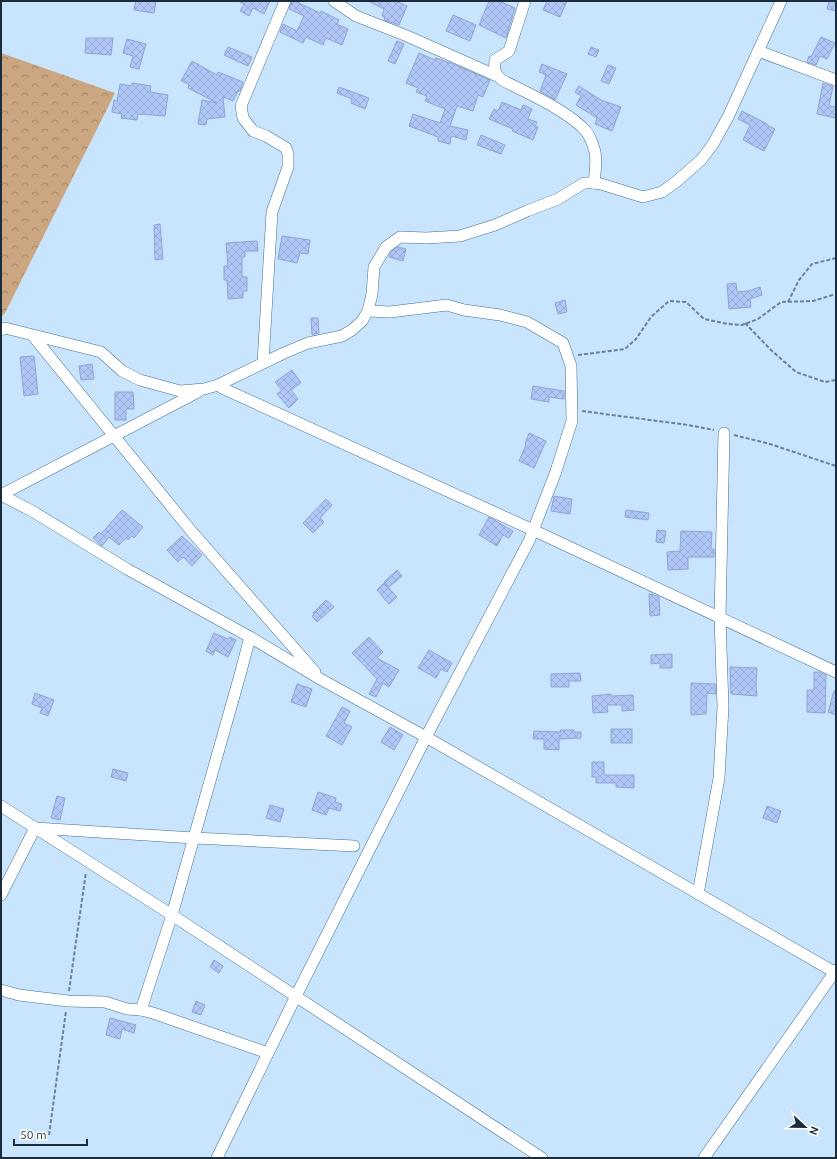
<svg xmlns="http://www.w3.org/2000/svg" width="837" height="1159" viewBox="0 0 837 1159" font-family="Ubuntu,sans-serif">
<defs>
<pattern id="park-crowns" width="20" height="18" patternUnits="userSpaceOnUse"><rect width="20" height="18" fill="#cca581"/><path d="M2 6a3 3 0 1 1 6 0M12 15a3 3 0 1 1 6 0" fill="none" stroke="#a5876b"/></pattern>
<pattern id="building-cross-hatch" width="8" height="8" patternUnits="userSpaceOnUse"><rect width="8" height="8" fill="#b0c7f7"/><path d="M0 0l8 8M0 8l8-8" fill="none" stroke="#97abd5"/></pattern>
</defs>
<rect width="100%" height="100%" fill="#c9e5fd"/>
<path fill="url(#park-crowns)" d="M1,53L115,93L5,313L1,317Z"/>
<g fill="url(#building-cross-hatch)" stroke="#8ea4d3">
<path d="M136,1H156L154,13L134,10Z"/>
<path d="M238,1H270L264,14L253,8L249,16L240,11L244,4Z"/>
<path d="M292,1H295L320,13L321,11L339,20L337,24L348,29L342,45L326,38L323,45L306,37L303,43L280,32L283,24L297,31L304,16L289,9Z"/>
<path d="M368,1H396L407,6L399,25L384,20L385,17L382,16L384,9Z"/>
<path d="M489,1H499L515,8L506,38L479,25Z"/>
<path d="M547,1H567L560,17L543,10Z"/>
<path d="M829,1H836V11L827,9Z"/>
<path d="M453,15L476,25L470,41L446,31Z"/>
<path d="M821,37L835,43L827,59L820,56L816,65L807,62L809,56L811,57Z"/>
<path d="M86,38H113L111,55L85,53Z"/>
<path d="M127,39L146,44L139,69L130,67L133,56L123,53Z"/>
<path d="M397,41L404,44L395,64L388,61Z"/>
<path d="M228,47L252,57L248,66L224,55Z"/>
<path d="M591,47L599,50L596,57L588,54Z"/>
<path d="M419,53L435,60L436,58L453,64L490,80L483,97L478,95L473,111L457,106L450,126L468,130L466,140L451,136L450,144L438,141V137L409,126L413,114L440,123L445,109L425,101L427,96L416,92L418,88L406,83Z"/>
<path d="M192,61L217,75L218,72L243,82L240,91H238L233,101L223,97L225,117L207,119L206,125L198,124L202,100L217,103L188,88L189,84L181,81Z"/>
<path d="M542,64L567,74L555,100L540,91L546,75L539,72Z"/>
<path d="M608,65L616,68L609,84L601,81Z"/>
<path d="M132,83L151,86L150,92L168,95L165,116L138,114L137,120L121,118L122,114L112,112L114,100L117,101L120,84L132,86Z"/>
<path d="M823,83L833,86L829,106L836,107V118L817,114Z"/>
<path d="M579,86L601,100L621,107L612,131L595,124L597,118L576,105L581,96L575,92Z"/>
<path d="M339,87L369,98L365,109L351,103L352,99L337,93Z"/>
<path d="M502,102L521,110L523,105L532,109L528,119L537,122L535,126L538,127L533,140L512,131L513,129L489,119L494,109L498,111Z"/>
<path d="M742,111L767,124V125L775,129L764,151L743,140L750,125L738,119Z"/>
<path d="M481,135L505,145L501,154L477,145Z"/>
<path d="M160,224L163,259L155,260L154,225Z"/>
<path d="M282,236L310,240L308,254L300,253L297,263L278,259Z"/>
<path d="M257,241L258,251H245V257H242V277H247V291H243V298L228,299L227,280H224V266H228L226,243Z"/>
<path d="M398,247L406,249L403,261L389,257L391,252Z"/>
<path d="M736,283L737,292L748,291L760,287L762,295L750,299L751,307L729,309L727,284Z"/>
<path d="M565,300L567,312L558,314L555,303Z"/>
<path d="M311,318H318L319,333L312,335Z"/>
<path d="M34,356L38,394L24,396L20,357Z"/>
<path d="M92,364L94,379L81,380L79,366Z"/>
<path d="M292,370L301,383L291,390L298,399L289,408L277,394L282,390L275,382Z"/>
<path d="M533,386L564,391V399L549,397V402L531,399Z"/>
<path d="M115,392H133L134,409H126V420H115Z"/>
<path d="M529,433L546,441L534,468L519,461L526,445L525,444Z"/>
<path d="M554,496L572,499L570,514L551,511Z"/>
<path d="M326,499L332,505L320,518L324,522L313,533L303,523Z"/>
<path d="M122,510L143,527L134,538L132,536L128,540L126,538L119,545L109,537L102,546L93,538L99,532L101,534Z"/>
<path d="M626,510L649,513L648,520L625,517Z"/>
<path d="M489,517L513,531L509,538L503,535L497,546L479,535Z"/>
<path d="M657,530L666,531L664,543L656,542Z"/>
<path d="M681,531L712,532L711,549H714V557H688V569L668,570L667,552L680,551Z"/>
<path d="M182,536L202,555L192,566L183,557L178,562L167,550Z"/>
<path d="M397,570L402,576L389,587L384,582Z"/>
<path d="M384,583L397,597L389,604L377,590Z"/>
<path d="M649,594H652L659,597L660,615L650,616Z"/>
<path d="M326,600L334,607L317,622L312,616L314,615L313,613Z"/>
<path d="M214,633L228,639L230,637L236,640L228,657L215,650L213,655L206,651Z"/>
<path d="M369,637L383,652L377,658L399,670L389,687L383,683L376,697L369,694L377,679L352,653Z"/>
<path d="M429,650L452,663L447,672L441,669L436,678L418,668Z"/>
<path d="M672,654V668H660V663L651,664V655Z"/>
<path d="M730,667L757,668L756,685L757,696L731,694Z"/>
<path d="M814,672H819L826,675L825,713L807,712V690H814Z"/>
<path d="M580,673L581,681H569V687H551V674Z"/>
<path d="M691,683L715,684L716,694L707,693L706,714L691,715Z"/>
<path d="M297,684L312,689L306,707L291,702Z"/>
<path d="M834,691H836V715L828,712Z"/>
<path d="M35,693L54,700L48,716L40,713L42,708L32,704Z"/>
<path d="M611,694V696L633,695L634,710L622,711V705H607L608,712L593,713L592,696Z"/>
<path d="M342,707L350,711L344,723L352,727L342,745L326,736Z"/>
<path d="M390,727L403,735L394,750L381,742Z"/>
<rect x="611" y="729" width="21" height="14"/>
<path d="M560,730H574V732H581V738L559,739V750L544,749V739H533L534,731L561,732Z"/>
<path d="M592,762H604V775H634V788L616,787V783H596V777H592Z"/>
<path d="M113,769L128,773L126,781L111,777Z"/>
<path d="M318,792L336,798L335,802L342,804L340,811L329,808L326,815L312,810Z"/>
<path d="M57,796L65,798L60,820L51,818Z"/>
<path d="M270,805L284,809L280,822L266,818Z"/>
<path d="M767,806L781,811L777,823L763,818Z"/>
<path d="M214,960L223,966L219,973L210,967Z"/>
<path d="M196,1001L205,1005L201,1015L192,1012Z"/>
<path d="M110,1018L136,1025L134,1033L122,1029L120,1039L106,1035Z"/>
</g>
<g fill="none" stroke-linecap="round" stroke-linejoin="round">
<g stroke="#446e91" stroke-width="12">
<g id="street">
<path d="M334,1L356,16L407,36L497,76"/>
<path d="M525,1L509,51L495,60C494,71 494,73 502,80C529,94 560,107 582,127C589,133 593,144 595,152C597,162 595,173 594,183"/>
<path d="M758,51L836,80"/>
<path d="M1,330L5,328L101,352L122,371L140,380L180,391L204,389L218,385L284,353L308,343L342,336L352,330L362,321L368,311L372,294L374,267L386,247L400,237L426,238L460,236L495,225L527,211L558,199L584,183H594L601,184L643,197L662,192L677,181L701,160L713,144L728,117L781,1"/>
<path d="M33,336L192,532L315,672"/>
<path d="M263,363L272,212L288,167V154L286,148L266,136L253,131L243,118L241,106L285,1"/>
<path d="M222,388L533,530L836,672"/>
<path d="M1,495L32,511L127,569L250,637L322,680L426,737L836,973"/>
<path d="M1,495L198,392"/>
<path d="M1,806L172,915L542,1158"/>
<path d="M698,894L719,778L723,707L720,618L724,433"/>
<path d="M1,895L35,828L194,838L354,846"/>
<path d="M1,990L19,995L68,1001L105,1002L127,1009L141,1010L153,1013L268,1053"/>
<path d="M141,1010L172,915L240,675L250,637"/>
<path d="M217,1158L296,996L426,737L529,541L555,474L572,421L571,366L563,343L527,322L500,315L464,310L447,305L390,312L368,311"/>
<path d="M704,1158L836,970"/>
</g>
</g>
<g stroke="#6b8295" stroke-width="2" stroke-dasharray="4 2" stroke-linecap="butt">
<path d="M788,302L799,280L812,264L836,258"/>
<path d="M745,323L771,350L796,372L825,382L836,380"/>
<path d="M578,355L625,349L636,339L651,317L669,301L686,302L704,319L728,324L742,325L758,319L781,302L813,301L836,294"/>
<path d="M582,411L688,425L714,430"/>
<path d="M734,435L770,444L836,466"/>
<path d="M69,991L86,872"/>
<path d="M49,1135L66,1011"/>
</g>
<use href="#street" stroke="#fff" stroke-width="11"/>
</g>
<rect width="837" height="1159" fill="none" stroke="#1b2d3c" stroke-width="4"/>
<g transform="translate(805 1127) rotate(112)" stroke="#ffffff" stroke-width="3" paint-order="stroke">
<path d="M0-3L7 15L0 10L-7 15Z" fill="#1b2d3c"/>
<text y="-6" font-size="11" font-weight="bold" text-anchor="middle" fill="#1b2d3c">N</text>
</g>
<path d="M14 1139v6h73v-6" fill="none" stroke="#1b2d3c" stroke-width="2"/>
<text x="20" y="1139" font-size="12" fill="#1b2d3c" stroke="#ffffff" stroke-width="3" paint-order="stroke">50 m</text>
</svg>
